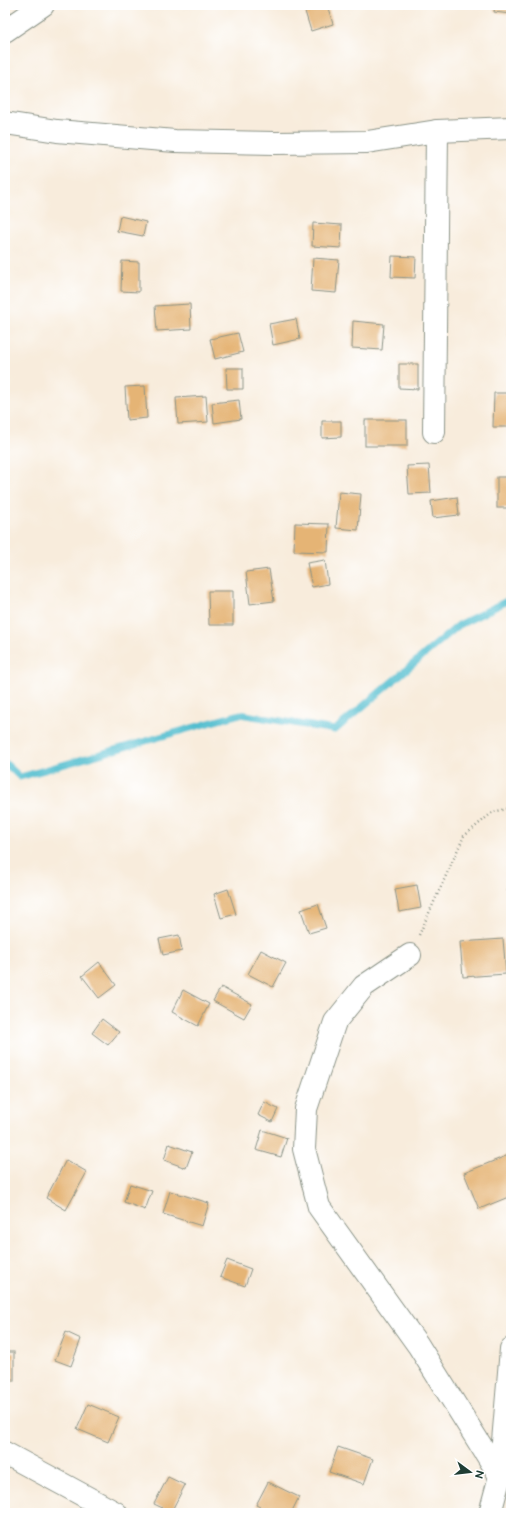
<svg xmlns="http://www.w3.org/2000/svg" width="516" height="1518" viewBox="0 0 516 1518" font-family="'Balsamiq Sans',sans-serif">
<rect width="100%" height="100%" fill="#fff"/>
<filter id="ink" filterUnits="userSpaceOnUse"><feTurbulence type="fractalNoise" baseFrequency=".025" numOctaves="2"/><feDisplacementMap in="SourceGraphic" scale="8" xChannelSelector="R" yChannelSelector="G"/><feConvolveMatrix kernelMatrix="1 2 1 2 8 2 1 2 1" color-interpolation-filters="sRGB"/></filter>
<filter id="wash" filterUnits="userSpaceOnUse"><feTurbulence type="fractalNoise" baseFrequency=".012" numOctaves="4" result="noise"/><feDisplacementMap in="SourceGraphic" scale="16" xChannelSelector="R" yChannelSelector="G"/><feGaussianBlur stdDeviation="0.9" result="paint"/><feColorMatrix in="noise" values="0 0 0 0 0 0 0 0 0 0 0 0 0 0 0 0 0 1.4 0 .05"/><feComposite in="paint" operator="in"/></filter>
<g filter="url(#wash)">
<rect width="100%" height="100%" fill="#f8ecdc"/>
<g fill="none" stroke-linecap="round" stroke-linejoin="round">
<path stroke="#53becf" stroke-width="7" d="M5,763L20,777L240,714L335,730L459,625L509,600H511"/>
</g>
<g id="blocks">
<g fill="#e5b475">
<path d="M303,5H327L333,24L311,31Z"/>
<path d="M495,5H511V14L494,12Z"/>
<path d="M120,216L146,222L143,236L117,231Z"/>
<path d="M313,223L342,225L341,248L312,246Z"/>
<path d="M392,256L416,257L415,278L391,277Z"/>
<path d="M313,258L339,260L336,293L311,291Z"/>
<path d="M122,261L139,262V292L121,291Z"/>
<path d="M5,295H8L7,322H5Z"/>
<path d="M190,304L191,329L157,331L155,306Z"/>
<path d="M510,309H511V336H508Z"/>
<path d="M296,319L300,339L273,345L269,324Z"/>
<path d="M353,321L384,324L382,350L352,348Z"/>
<path d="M238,333L243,352L215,359L210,339Z"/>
<path d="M399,364H418V389L399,388Z"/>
<path d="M226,368H243V389H227Z"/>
<path d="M145,386L147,418L127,420L125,387Z"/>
<path d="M494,393H511V427H493Z"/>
<path d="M206,396L208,422L178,424L176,398Z"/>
<path d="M239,400L241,419L214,423L212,403Z"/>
<rect x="365" y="420" width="42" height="26"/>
<path d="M322,421H341V437L322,438Z"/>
<path d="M429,465L431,493L409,494L407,466Z"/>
<rect x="497" y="477" width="14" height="31"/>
<path d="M339,492L361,494L358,530L336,528Z"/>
<path d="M457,497L459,515L433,518L431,501Z"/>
<path d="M295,523L329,524L328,552L294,551Z"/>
<path d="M325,560L328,584L312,587L307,563Z"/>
<path d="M269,569L274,601L250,604L246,572Z"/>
<path d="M208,591H233V625H209Z"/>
<path d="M417,885L421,908L399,912L395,889Z"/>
<path d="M228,889L236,914L221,918L214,894Z"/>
<path d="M511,889V901H510L507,890Z"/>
<path d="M318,904L326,928L309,933L301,910Z"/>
<path d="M179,935L182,951L163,955L159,939Z"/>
<path d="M503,939L506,974L463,977L460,942Z"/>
<path d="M261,950L286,963L273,987L248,974Z"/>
<path d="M99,962L116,985L99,998L82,976Z"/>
<path d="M221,987L252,1004L244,1018L213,1001Z"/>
<path d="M183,990L209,1004L198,1026L172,1012Z"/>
<path d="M102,1019L119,1032L108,1045L92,1033Z"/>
<path d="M264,1102L278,1109L272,1122L258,1115Z"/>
<path d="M262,1130L287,1138L281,1157L256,1150Z"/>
<path d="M169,1144L192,1152L186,1168L164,1160Z"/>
<path d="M511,1154V1196L479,1209L464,1173Z"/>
<path d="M66,1160L87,1172L66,1210L46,1198Z"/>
<path d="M130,1184L152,1191L145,1210L124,1202Z"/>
<path d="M170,1191L209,1203L202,1226L163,1214Z"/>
<path d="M227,1260L251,1269L245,1286L220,1277Z"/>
<path d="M66,1332L81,1339L71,1366L55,1360Z"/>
<rect x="5" y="1352" width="9" height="29"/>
<path d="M88,1404L119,1417L108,1442L77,1429Z"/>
<path d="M338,1447L373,1459L364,1484L329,1472Z"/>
<path d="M168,1477L185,1485L171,1512L154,1504Z"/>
<path d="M268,1482L299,1497L291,1513H272L256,1505Z"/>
</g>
</g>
</g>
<g filter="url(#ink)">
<use href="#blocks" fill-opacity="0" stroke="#8c9488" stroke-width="1"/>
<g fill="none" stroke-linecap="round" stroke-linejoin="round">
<g stroke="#8c9488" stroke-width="24">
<g id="minor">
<path d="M434,432L437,131"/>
<path d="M410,955L364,986L335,1022L306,1109L304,1149L319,1207L418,1345L500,1476"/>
<path d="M5,1453L116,1513"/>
<path d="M490,1513L500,1476L511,1349"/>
</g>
</g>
<g stroke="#8c9488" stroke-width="24">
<g id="tertiary">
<path d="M5,31L43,5"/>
<path d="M5,123L57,131L175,141L275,143L367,142L437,131L511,128"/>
</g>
</g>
<path stroke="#8c9488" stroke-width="2.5" stroke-dasharray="1 3" stroke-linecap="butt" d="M419,935L464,836L493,812L511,808"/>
<use href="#minor" stroke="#fff" stroke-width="22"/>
<use href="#tertiary" stroke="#fff" stroke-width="22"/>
</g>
</g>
<rect width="516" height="1518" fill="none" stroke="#fff" stroke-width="20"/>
<g transform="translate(470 1472) rotate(105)" stroke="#ffffff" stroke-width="3" paint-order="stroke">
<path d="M0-3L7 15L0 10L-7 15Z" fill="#1f3d34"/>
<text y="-6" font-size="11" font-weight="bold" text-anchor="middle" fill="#1f3d34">N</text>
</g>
</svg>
